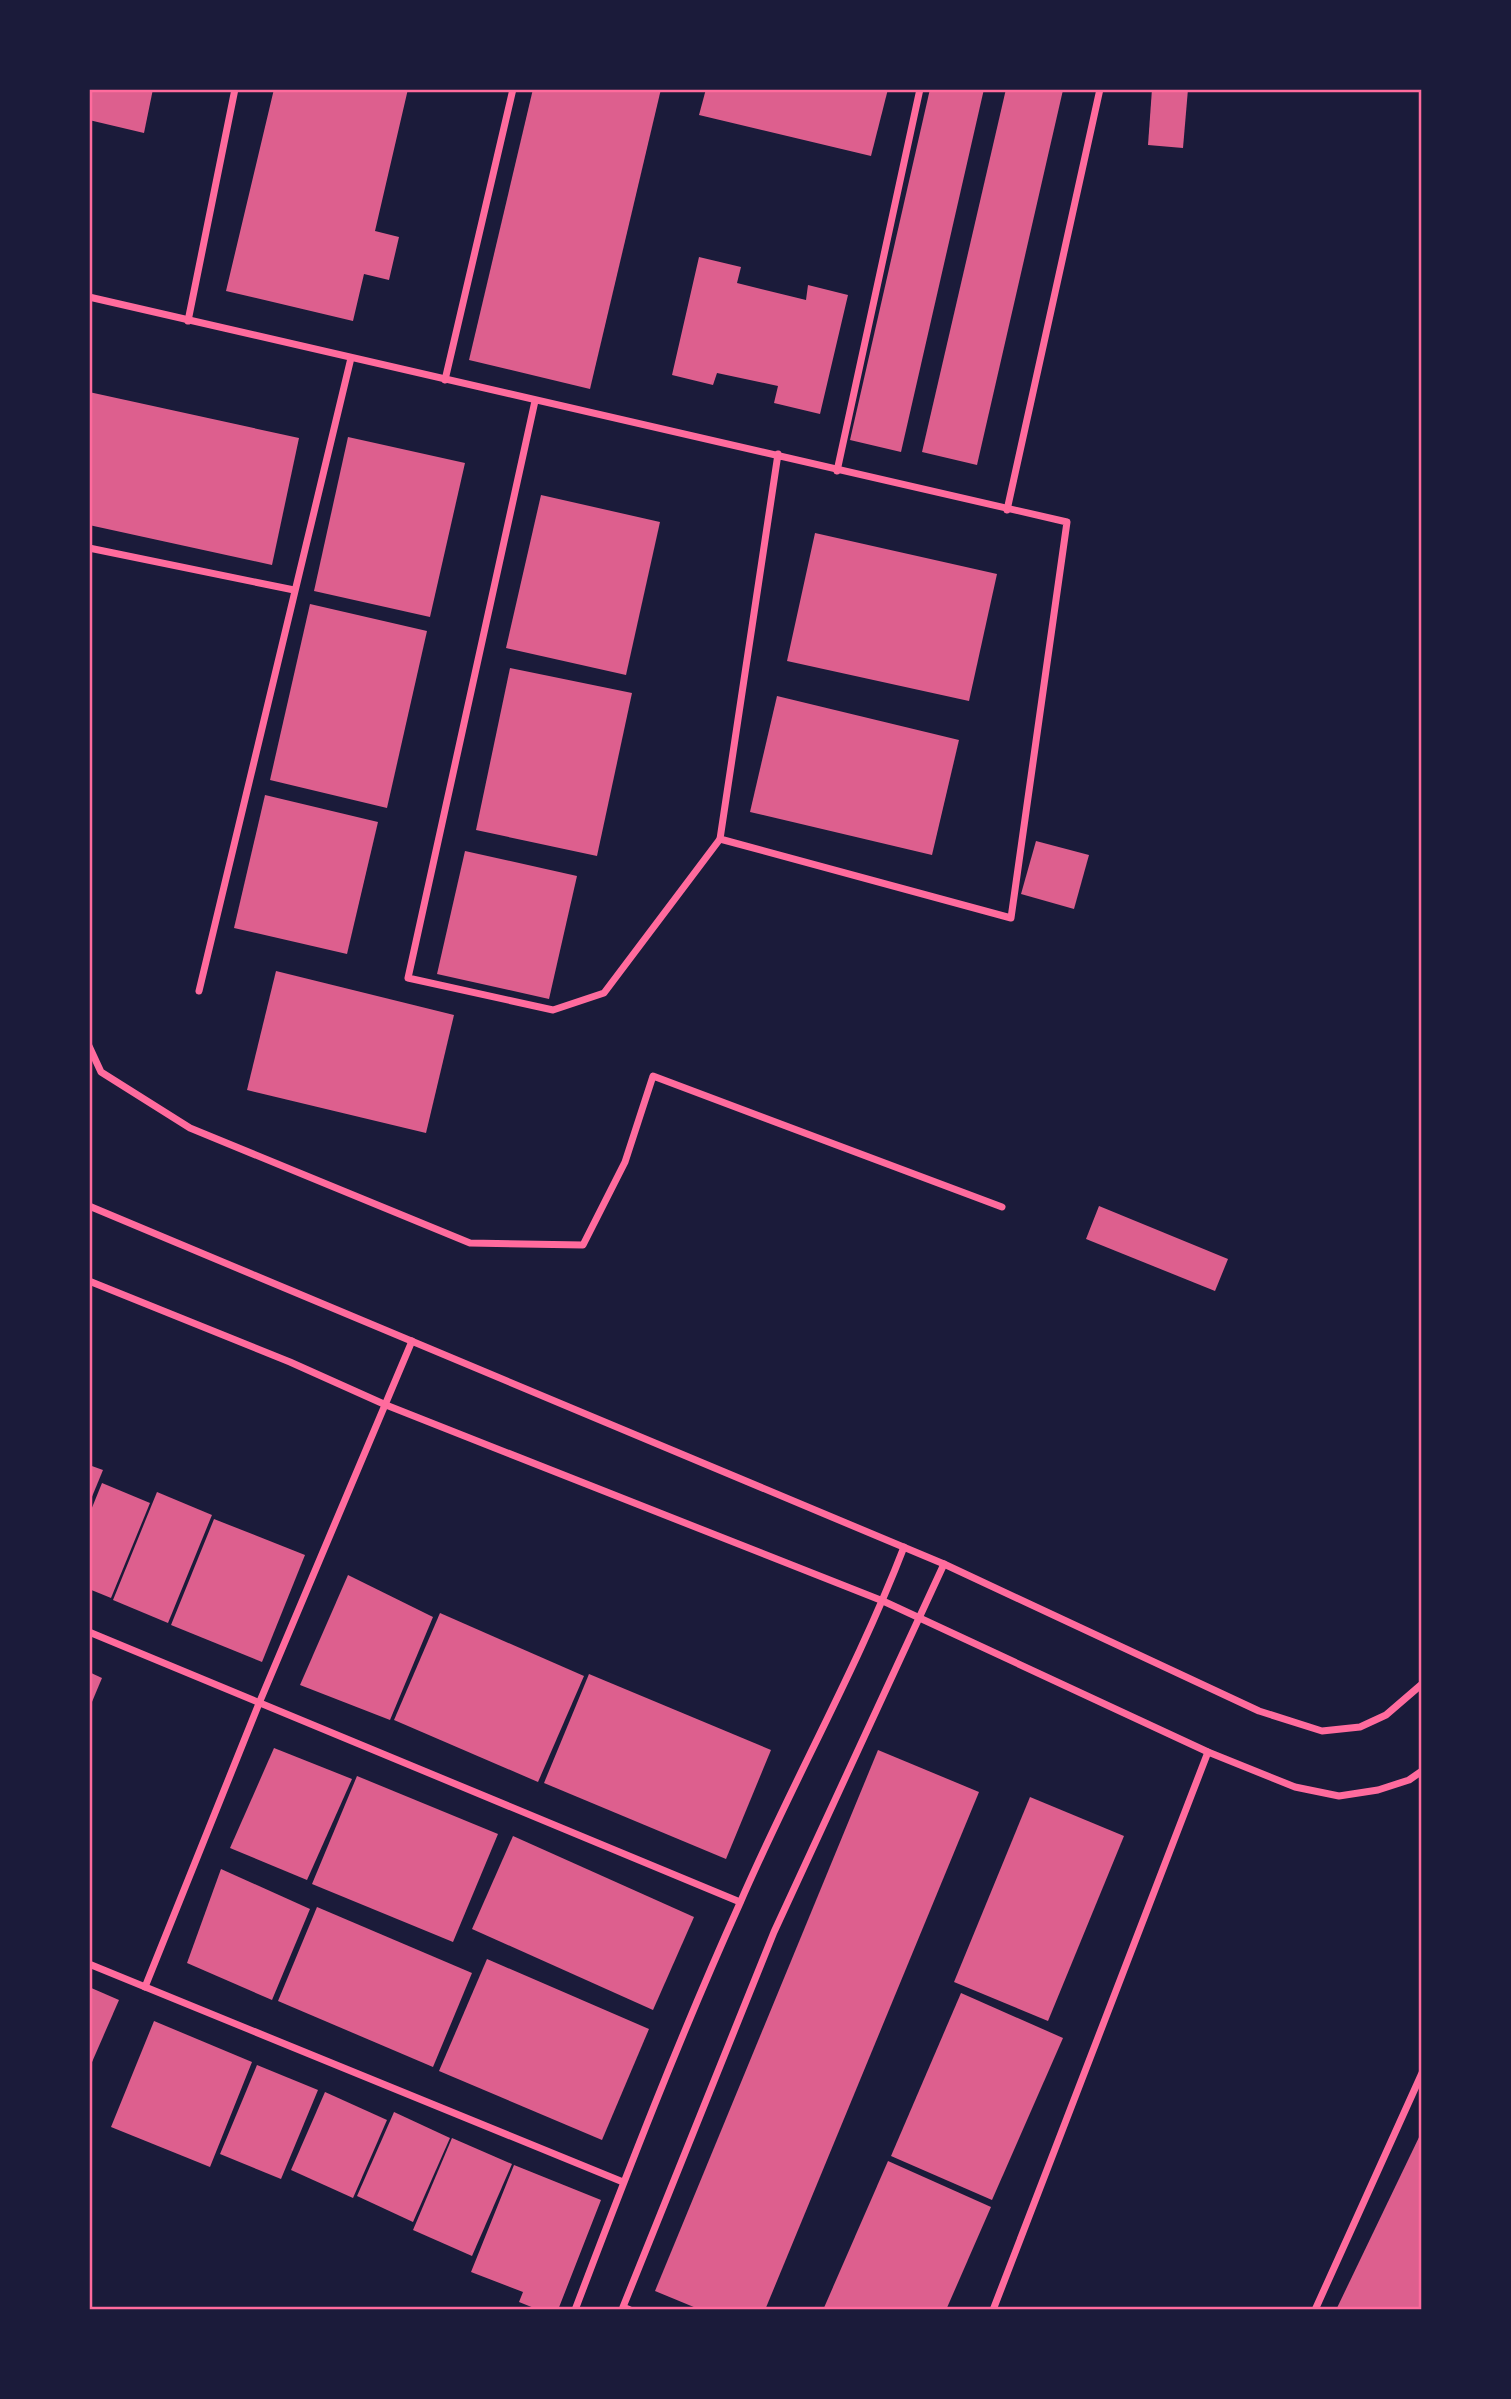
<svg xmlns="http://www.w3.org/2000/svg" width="1511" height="2399" viewBox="0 0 1511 2399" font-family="'Archivo Narrow',sans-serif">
<rect width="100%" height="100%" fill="#1b1b3a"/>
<g fill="#dd5f8e">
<path d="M89,89H153L144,133L89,120Z"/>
<path d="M274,89H408L375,231L399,237L389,280L364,274L353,321L226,291Z"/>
<path d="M533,89H661L590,389L469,360Z"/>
<path d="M706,89H888L871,156L699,115Z"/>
<path d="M930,89H984L901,452L850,440Z"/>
<path d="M1006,89L1063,90L977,465L922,452Z"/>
<path d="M1152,89H1188L1183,148L1148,145Z"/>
<path d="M699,257L741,267L737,283L806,300L808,285L848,295L820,414L774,403L778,386L717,373L713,385L672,375Z"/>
<path d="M89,392L299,438L272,565L89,525Z"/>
<path d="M348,437L465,463L430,617L314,591Z"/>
<path d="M541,495L660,522L626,675L506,648Z"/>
<path d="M815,533L997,574L969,701L787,661Z"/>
<path d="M310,604L427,631L387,808L270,780Z"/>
<path d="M510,668L632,693L597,856L476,830Z"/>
<path d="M777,696L959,740L932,855L750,812Z"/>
<path d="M265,795L378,822L347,954L234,928Z"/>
<path d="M1036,841L1089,855L1074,909L1021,894Z"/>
<path d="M465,851L577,876L549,999L437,974Z"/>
<path d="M276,971L454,1015L426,1133L247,1090Z"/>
<path d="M1099,1206L1228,1259L1215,1291L1086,1239Z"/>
<path d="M89,1465L103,1470L89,1504Z"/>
<path d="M102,1483L150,1503L111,1598L89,1589V1515Z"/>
<path d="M157,1492L212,1515L168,1623L113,1600Z"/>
<path d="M214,1519L305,1555L262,1662L171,1625Z"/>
<path d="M348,1575L433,1617L390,1720L300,1685Z"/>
<path d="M440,1613L584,1676L538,1782L394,1720Z"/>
<path d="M89,1672L102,1678L89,1709Z"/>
<path d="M589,1674L771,1750L726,1859L544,1783Z"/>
<path d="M274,1748L352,1779L307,1880L230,1848Z"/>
<path d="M878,1750L979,1792L765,2310H701L655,2291Z"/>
<path d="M357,1776L498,1834L453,1942L312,1884Z"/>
<path d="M1030,1797L1124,1836L1048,2021L954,1982Z"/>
<path d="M513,1836L694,1917L653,2010L472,1929Z"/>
<path d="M221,1869L310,1909L272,2000L187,1963Z"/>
<path d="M317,1907L472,1973L433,2067L278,2001Z"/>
<path d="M487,1959L649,2029L602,2140L439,2071Z"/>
<path d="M89,1987L119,2000L89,2069Z"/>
<path d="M961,1993L1063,2038L992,2200L891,2156Z"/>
<path d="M154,2021L252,2062L210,2167L111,2127Z"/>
<path d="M257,2065L318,2090L281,2179L220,2154Z"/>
<path d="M325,2092L387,2120L353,2198L291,2170Z"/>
<path d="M394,2112L450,2138L413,2222L357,2196Z"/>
<path d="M1422,2131V2310H1336Z"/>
<path d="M452,2138L512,2164L472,2256L413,2230Z"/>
<path d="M888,2161L991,2207L946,2310H823Z"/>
<path d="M514,2165L601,2200L558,2310H539L519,2302L523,2292L471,2272Z"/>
</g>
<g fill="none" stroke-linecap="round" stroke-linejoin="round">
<g stroke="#ff6b9d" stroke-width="7">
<path d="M89,297L1067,522L1011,918L720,839L778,454"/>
<path d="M188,321L235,89"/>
<path d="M445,380L513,89"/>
<path d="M535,401L408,978L553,1010L604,993L720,839"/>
<path d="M837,471L920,89"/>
<path d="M1007,510L1100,89"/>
<path d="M89,548L294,590"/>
<path d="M199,991L351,358"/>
<path d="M89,1046L101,1072L190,1128L470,1243L583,1245L625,1162L653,1076L1002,1207"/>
<path d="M89,1206L944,1564L1259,1711L1322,1731L1360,1727L1386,1715L1422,1684"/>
<path d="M89,1281L290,1362L386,1405L883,1601L1208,1752L1295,1787L1339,1796L1378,1790L1409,1780L1422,1771"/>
<path d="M89,1632L740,1902"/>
<path d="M89,1964L623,2182"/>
<path d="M145,1987L260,1701L412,1341"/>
<path d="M575,2310C627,2173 680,2036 740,1903C792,1783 857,1669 904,1547"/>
<path d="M630,2310L623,2307L774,1932L944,1564"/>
<path d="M993,2310L1208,1752"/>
<path d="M1315,2310L1422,2073"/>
</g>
</g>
<rect width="1511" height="2399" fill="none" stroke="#1b1b3a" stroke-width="182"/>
<rect x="91" y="91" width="1329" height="2217" fill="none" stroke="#ff6b9d" stroke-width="2.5"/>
</svg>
